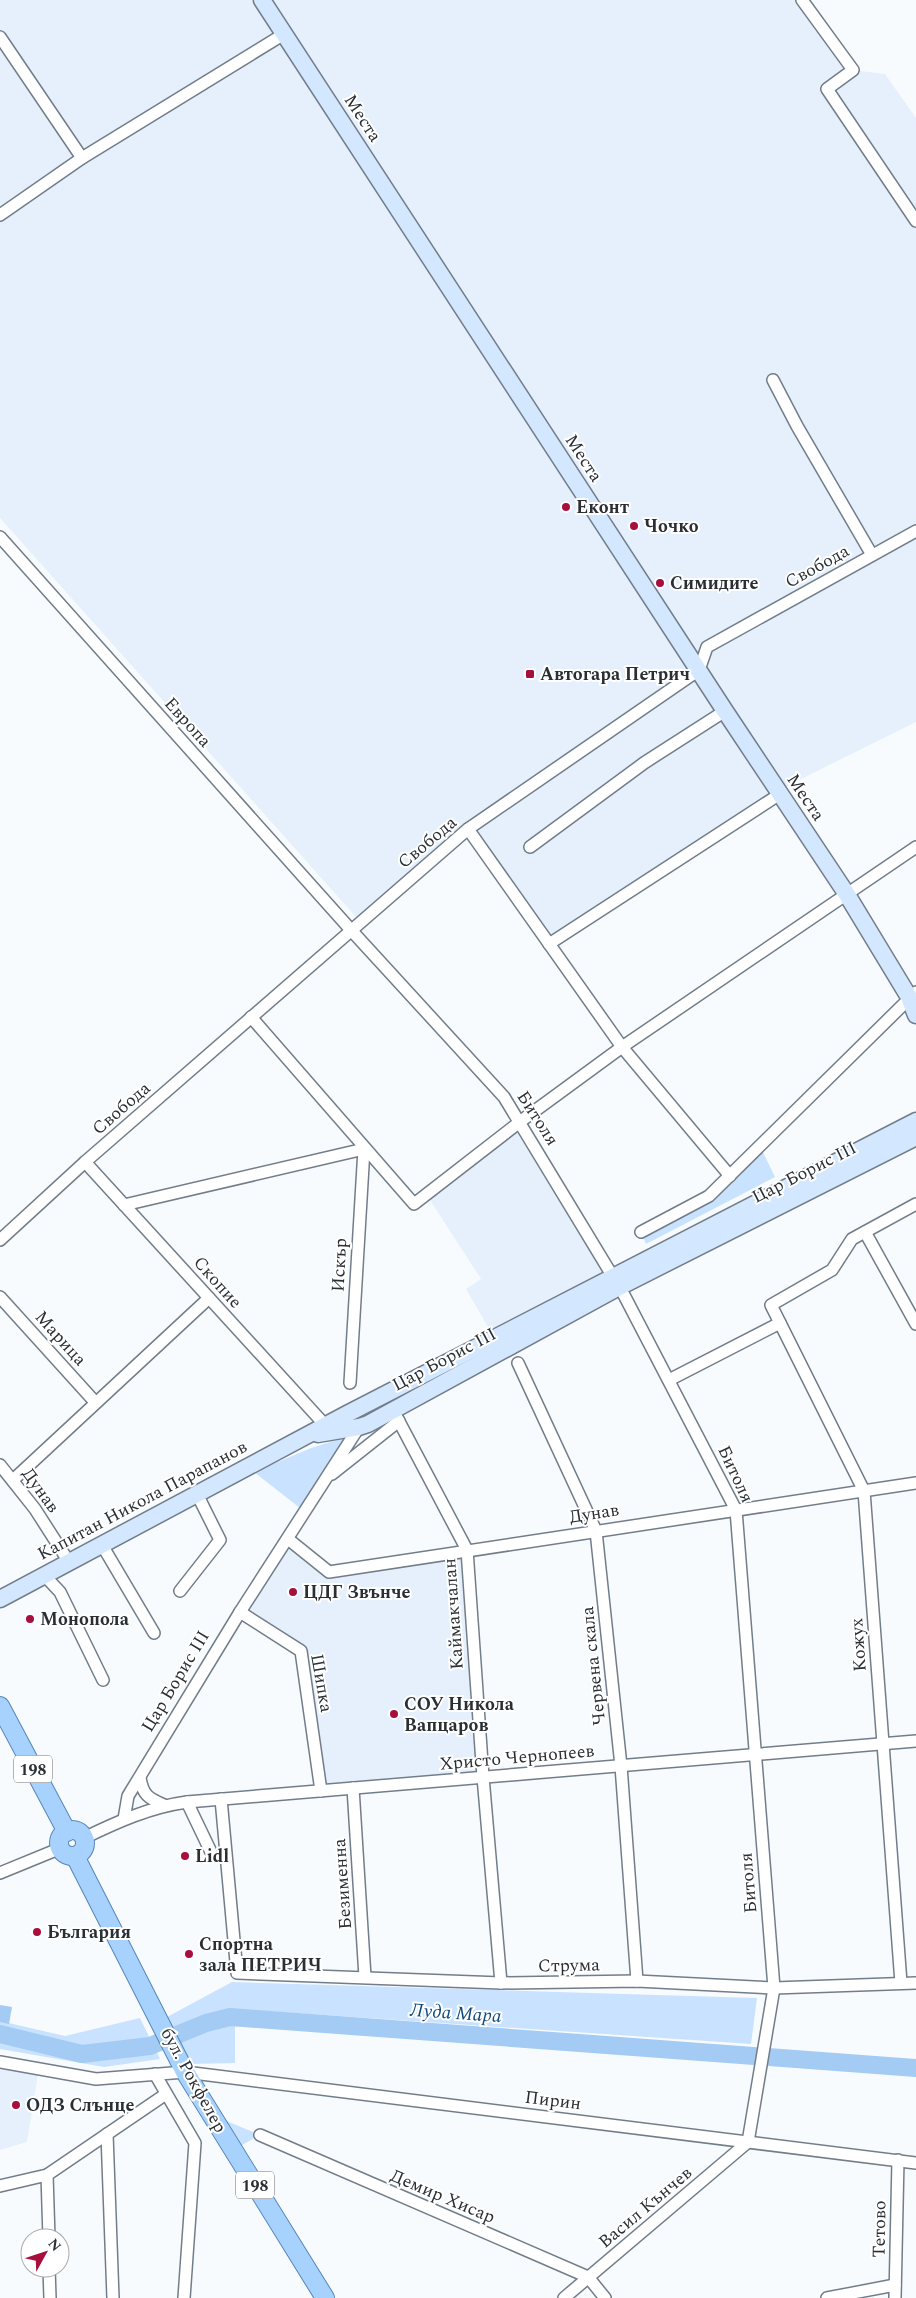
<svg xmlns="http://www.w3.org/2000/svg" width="916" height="2298" viewBox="0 0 916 2298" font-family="Spectral,serif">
<rect width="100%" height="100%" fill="#f8fbfe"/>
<g fill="#e5f0fc">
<path d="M0,0H811L861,71L885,74L916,118V722L785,787L552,938L470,824L357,918L0,518Z"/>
<path d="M521,1121L614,1277L494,1337L466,1289L481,1279L426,1194Z"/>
<path d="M288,1539L330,1572L467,1550L483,1777L321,1791L301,1651L240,1612Z"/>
<path d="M0,2062L39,2068L27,2142L0,2150Z"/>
</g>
<g fill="#c8e2ff">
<path d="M760,1146L775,1177L646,1244L641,1232L709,1196Z"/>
<path d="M343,1438L344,1441L300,1508L254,1472L311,1448Z"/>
<path d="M232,1982L757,1998L751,2044L235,2009V2063L188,2064L167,2017Z"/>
<path d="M140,2018L160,2059L104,2067L0,2049V2021L65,2036Z"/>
<path d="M212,2115L260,2135L233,2150Z"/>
</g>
<path fill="#a3cbf4" d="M0,2005L12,2007L9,2024L0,2022Z"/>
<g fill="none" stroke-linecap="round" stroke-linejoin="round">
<path stroke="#a3cbf4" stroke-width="18" d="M0,2034L82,2054L150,2046L206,2023L230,2017L916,2068"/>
<g stroke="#727d8a" stroke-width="14">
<g id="street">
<path d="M802,0L853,70L827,89L916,221"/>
<path d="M0,37L82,158"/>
<path d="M0,215L82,158L284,34"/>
<path d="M773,380L797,426L872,555"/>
<path d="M0,537L351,930L504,1097L624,1295L736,1510L774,1988L748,2142L564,2298"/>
<path d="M468,829L622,1047L730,1176"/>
<path d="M530,847L644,763L725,711"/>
<path d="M549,944L780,794"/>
<path d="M251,1017L414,1204L521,1121L622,1047L916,847"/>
<path d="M85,1162L325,1425"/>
<path d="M124,1205L364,1149L350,1383"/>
<path d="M641,1232L709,1196L916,992"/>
<path d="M865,1232L916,1324"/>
<path d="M0,1240L85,1162L468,829L699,670L707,647L916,531"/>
<path d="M0,1297L95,1402"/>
<path d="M780,1323L864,1491L901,1983"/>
<path d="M518,1363L596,1531L621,1766L637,1981"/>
<path d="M669,1380L780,1323L771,1305L832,1270L852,1239L916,1204"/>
<path d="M393,1410L467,1550L483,1777L501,1983"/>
<path d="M0,1465L35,1509L69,1562"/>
<path d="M332,1474L399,1421"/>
<path d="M13,1480L209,1298"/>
<path d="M288,1539L329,1572L916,1483"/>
<path d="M102,1545L154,1633"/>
<path d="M44,1575L60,1592L103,1680"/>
<path d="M180,1591L220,1540L197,1494"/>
<path d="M240,1612L301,1651L321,1791"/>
<path d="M140,1778C143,1795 148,1798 164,1805"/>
<path d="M353,1788L365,1977"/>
<path d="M221,1799L237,1973L501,1983L637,1981L774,1988L916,1983"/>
<path d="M187,1802L211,1852"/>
<path d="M124,1819L128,1796L240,1612L359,1427"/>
<path d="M84,1838C117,1822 150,1807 187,1802L916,1741"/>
<path d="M0,1873L61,1848"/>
<path d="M0,2062L96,2079L185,2072L916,2163"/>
<path d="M155,2074L195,2143L184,2298"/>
<path d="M107,2134L113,2298"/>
<path d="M260,2135L588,2277L605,2298"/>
<path d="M47,2175L49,2238"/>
<path d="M0,2186L47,2175L166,2094"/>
<path d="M49,2268L50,2298"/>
<path d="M827,2298L895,2285"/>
<path d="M895,2298L898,2160"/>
</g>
</g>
<g stroke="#727d8a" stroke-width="19">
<g id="secondary">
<path d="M262,0L725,711L846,893L909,997L916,1015"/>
<path d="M318,1434L359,1427L368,1424L619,1287L916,1137"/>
<path d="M0,1599L347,1414L916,1121"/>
</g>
</g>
<g stroke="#5585b7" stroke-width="20">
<g id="primary">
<path d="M0,1706L67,1832"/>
<circle cx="72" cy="1843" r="13"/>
<path d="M75,1856L185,2072L325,2298"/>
</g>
</g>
<use href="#street" stroke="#fff" stroke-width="11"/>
<use href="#secondary" stroke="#d3e8ff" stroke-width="16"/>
<use href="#primary" stroke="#a7d2fe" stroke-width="18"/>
</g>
<g fill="#a70f3d" stroke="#fff" stroke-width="2">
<circle cx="566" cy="507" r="5"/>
<circle cx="634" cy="526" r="5"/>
<circle cx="660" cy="583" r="5"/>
<rect x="525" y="669" width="10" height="10" rx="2.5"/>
<circle cx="293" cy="1592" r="5"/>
<circle cx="30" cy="1619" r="5"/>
<circle cx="394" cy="1714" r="5"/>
<circle cx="185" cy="1856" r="5"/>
<circle cx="37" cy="1932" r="5"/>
<circle cx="189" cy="1954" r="5"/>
<circle cx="16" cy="2105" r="5"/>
</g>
<g text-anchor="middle" stroke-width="4" stroke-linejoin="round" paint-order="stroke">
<g fill="#fff" stroke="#6a6d71" stroke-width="1">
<rect x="14" y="1755.5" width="38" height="27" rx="4"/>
<rect x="236" y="2171.5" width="38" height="27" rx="4"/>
</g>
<g font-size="16" font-weight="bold" fill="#2a2f34">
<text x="33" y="1775">198</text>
<text x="255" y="2191">198</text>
</g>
<g font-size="18" fill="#2a2f34" stroke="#fff">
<text transform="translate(363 118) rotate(57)" y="6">Места</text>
<text transform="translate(584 458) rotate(57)" y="6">Места</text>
<text transform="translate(817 566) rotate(-29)" y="6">Свобода</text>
<text transform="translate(188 722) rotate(48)" y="6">Европа</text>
<text transform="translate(806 797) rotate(56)" y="6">Места</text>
<text transform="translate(427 842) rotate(-40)" y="6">Свобода</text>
<text transform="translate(121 1108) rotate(-41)" y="6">Свобода</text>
<text transform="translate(538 1118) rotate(57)" y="6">Битоля</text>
<text transform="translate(804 1172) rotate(-27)" y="6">Цар Борис III</text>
<text transform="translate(339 1265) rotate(-87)" y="6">Искър</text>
<text transform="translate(218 1282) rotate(48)" y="6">Скопие</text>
<text transform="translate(61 1338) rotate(48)" y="6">Марица</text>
<text transform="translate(444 1359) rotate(-28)" y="6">Цар Борис III</text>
<text transform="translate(736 1474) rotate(65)" y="6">Битоля</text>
<text transform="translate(41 1490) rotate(54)" y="6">Дунав</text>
<text transform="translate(142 1500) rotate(-28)" y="6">Капитан Никола Парапанов</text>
<text transform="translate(594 1513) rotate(-9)" y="6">Дунав</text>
<text transform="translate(453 1614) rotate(-94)" y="6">Каймакчалан</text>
<text transform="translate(858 1645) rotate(-94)" y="6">Кожух</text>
<text transform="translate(593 1666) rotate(-96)" y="6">Червена скала</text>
<text transform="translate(175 1681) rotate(-59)" y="6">Цар Борис III</text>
<text transform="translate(322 1683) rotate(80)" y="6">Шипка</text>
<text transform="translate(517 1757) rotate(-5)" y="6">Христо Чернопеев</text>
<text transform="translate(748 1883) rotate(-95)" y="6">Битоля</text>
<text transform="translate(342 1884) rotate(-94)" y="6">Безименна</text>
<text transform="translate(569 1965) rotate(-1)" y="6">Струма</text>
<text transform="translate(194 2080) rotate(61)" y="6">бул. Рокфелер</text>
<text transform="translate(553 2100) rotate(7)" y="6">Пирин</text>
<text transform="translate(443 2196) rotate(23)" y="6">Демир Хисар</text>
<text transform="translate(645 2207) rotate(-40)" y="6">Васил Кънчев</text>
<text transform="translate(879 2229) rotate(-89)" y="6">Тетово</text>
</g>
<g font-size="18" font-weight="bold" fill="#2a2f34" stroke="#fff" text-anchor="start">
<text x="576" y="513">Еконт</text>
<text x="644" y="532">Чочко</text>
<text x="670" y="589">Симидите</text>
<text x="540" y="680">Автогара Петрич</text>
<text x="303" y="1598">ЦДГ Звънче</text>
<text x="40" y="1625">Монопола</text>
<text x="404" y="1710">СОУ Никола<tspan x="404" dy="21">Вапцаров</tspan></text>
<text x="195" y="1862">Lidl</text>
<text x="47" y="1938">България</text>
<text x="199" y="1950">Спортна<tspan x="199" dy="21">зала ПЕТРИЧ</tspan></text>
<text x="26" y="2111">ОДЗ Слънце</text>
</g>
<g font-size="19" font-style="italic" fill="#0f497b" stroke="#fff">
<text transform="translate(456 2012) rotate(4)" y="7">Луда Мара</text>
</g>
</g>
<g transform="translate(45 2253) rotate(50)"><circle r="24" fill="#ffffff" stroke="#aaacae"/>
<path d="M0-4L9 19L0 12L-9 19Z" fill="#a70f3d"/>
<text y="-8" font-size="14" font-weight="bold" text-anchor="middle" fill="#2a2f34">N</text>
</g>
</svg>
